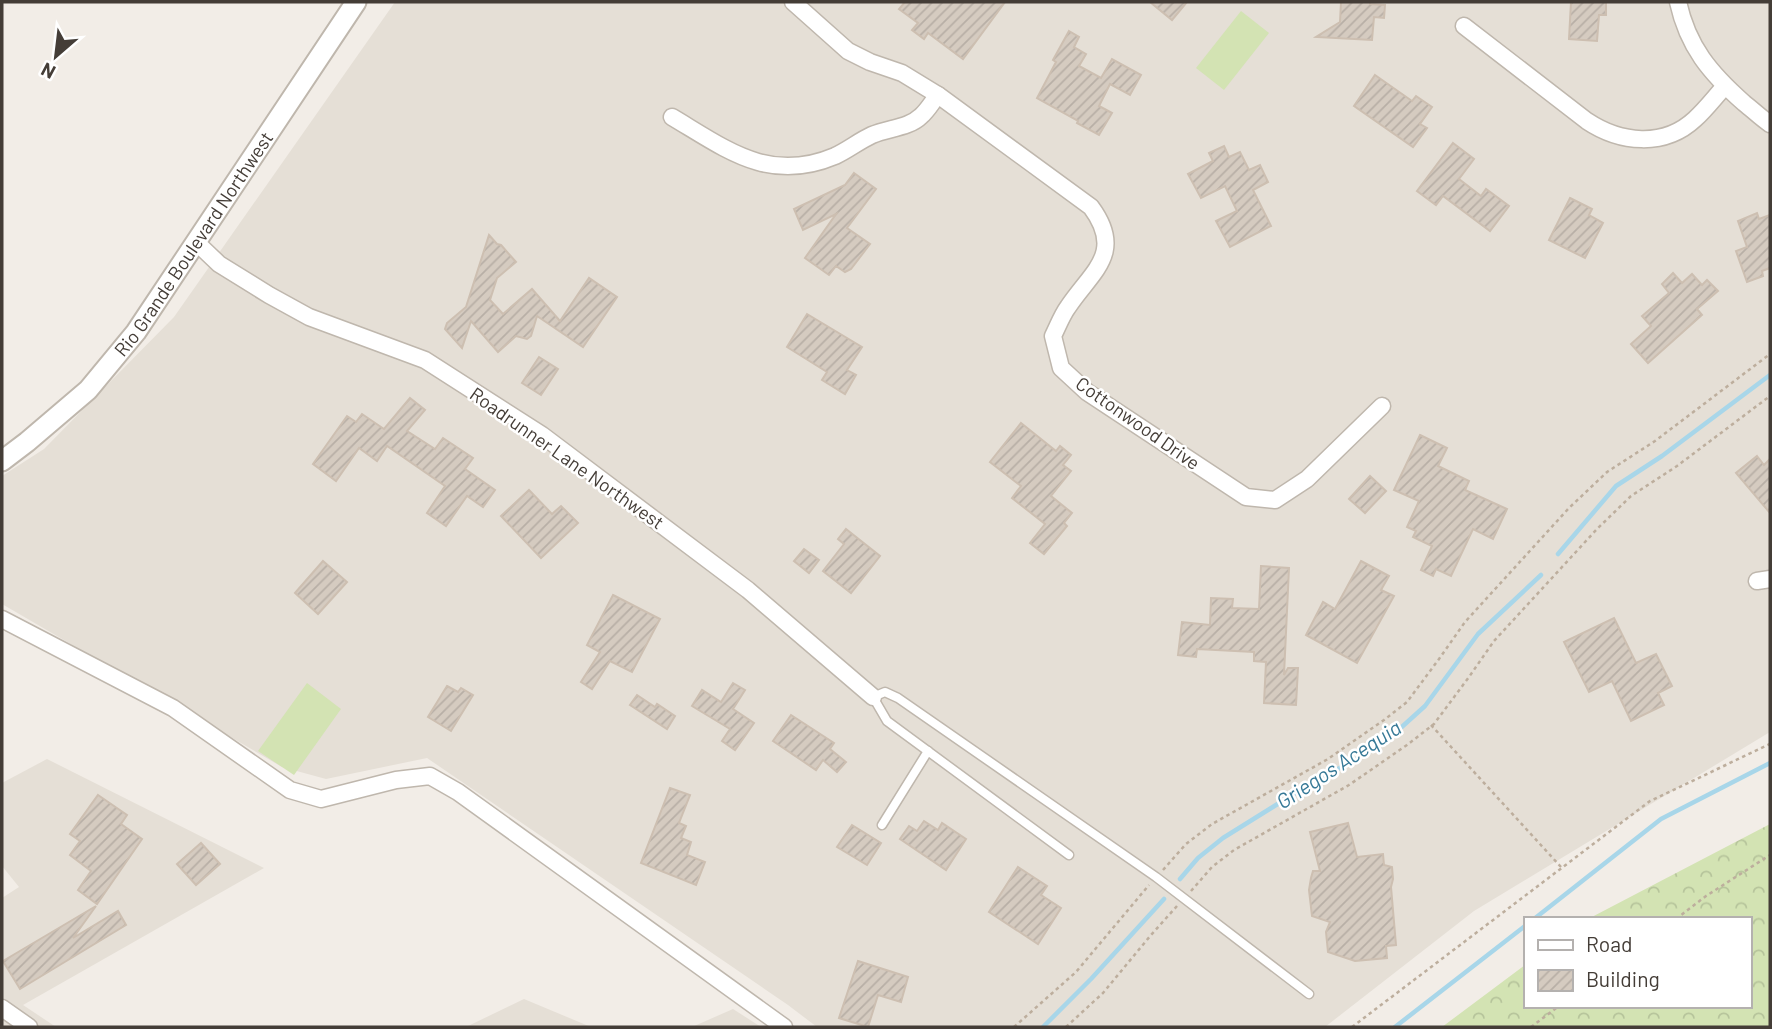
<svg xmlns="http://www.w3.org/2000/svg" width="1772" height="1029" viewBox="0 0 1772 1029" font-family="Barlow,sans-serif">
<defs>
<pattern id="forest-crowns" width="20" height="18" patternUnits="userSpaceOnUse" patternTransform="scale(1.75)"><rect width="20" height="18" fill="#d3e3b3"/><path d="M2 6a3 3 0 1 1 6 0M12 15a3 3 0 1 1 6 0" fill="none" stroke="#b6c49b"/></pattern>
<pattern id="building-hatch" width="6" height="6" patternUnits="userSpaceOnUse" patternTransform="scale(1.75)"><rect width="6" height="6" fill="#d5cbc0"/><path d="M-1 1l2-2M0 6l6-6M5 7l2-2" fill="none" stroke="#b8afa6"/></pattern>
</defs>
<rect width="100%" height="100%" fill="#f2ede7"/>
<g fill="#e5dfd6">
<path d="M395,2H1770V732L1474,911L1325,1027H817L788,1005L427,758L326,779L282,767L2,604V476L44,449L174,317Z"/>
<path d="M47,759L264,868L23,1005L56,1027H2V898L19,887L2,866V783Z"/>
<path d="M524,999L591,1027H466Z"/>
<path d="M733,1009L761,1027H692Z"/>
</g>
<path fill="url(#forest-crowns)" d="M1770,824V1027H1442L1525,965V1006H1749V919H1588Z"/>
<g fill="#d3e3b3">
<path d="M1241,11L1269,33L1224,90L1196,68Z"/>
<path d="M307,683L341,709L294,775L258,751Z"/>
</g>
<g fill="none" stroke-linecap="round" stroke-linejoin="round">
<g stroke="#a8d6e9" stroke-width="4.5">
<path d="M1558,554L1616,486L1662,456L1770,375"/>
<path d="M1180,879L1198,858L1223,838L1305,787L1367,753L1394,734L1425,706L1478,634L1541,575"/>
<path d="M1534,919L1661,819L1770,763"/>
<path d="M1043,1027L1091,979L1164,899"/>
<path d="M1395,1027L1525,926"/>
</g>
</g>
<g fill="url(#building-hatch)" stroke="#cdbfb1" stroke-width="2">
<path d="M905,2H1005L963,59L928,33L924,39L912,30L918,23L899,9Z"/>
<path d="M1150,2H1187L1172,20Z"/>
<path d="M1341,2H1370V4L1385,5L1384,18L1374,17L1372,40L1316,37L1340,22Z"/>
<path d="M1571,2H1606V15H1599L1597,41L1569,39Z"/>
<path d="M1069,31L1079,37L1074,47L1086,54L1079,66L1101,78L1112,59L1141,75L1130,95L1110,84L1099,106L1112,113L1099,135L1077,123L1078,121L1037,98L1056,62L1053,60Z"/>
<path d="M1375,75L1412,101L1416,96L1432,107L1420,124L1427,128L1413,147L1354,106Z"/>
<path d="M1453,143L1474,159L1459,179L1481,196L1486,189L1509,206L1490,231L1443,196L1436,205L1417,191Z"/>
<path d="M1224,146L1229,157L1240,152L1249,170L1260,165L1268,182L1253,190L1271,226L1230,247L1216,221L1237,211L1225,186L1201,198L1188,174L1213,161L1209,153Z"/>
<path d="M854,173L876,189L847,228L870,244L851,269L845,272L836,266L829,275L805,258L836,214L803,230L794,209L845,185Z"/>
<path d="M1570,198L1592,209L1589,215L1603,223L1585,258L1549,240Z"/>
<path d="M1757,213L1759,219L1770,215V268L1762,271L1763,276L1747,282L1736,251L1747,247L1738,221Z"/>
<path d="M489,235L497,244L501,245L516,262L497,278L490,300L503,314L532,289L560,321L589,278L617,297L583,347L537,316L531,336L527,339L516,336L498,352L471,321L462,348L445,329L447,323L466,307Z"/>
<path d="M1673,273L1682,283L1692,274L1702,285L1707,280L1718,291L1697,309L1702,315L1648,363L1631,344L1651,326L1642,316L1669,293L1662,284Z"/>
<path d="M807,314L862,347L847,370L856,375L845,394L822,380L827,372L787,347Z"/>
<path d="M539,357L558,369L541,395L522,383Z"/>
<path d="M410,398L425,410L407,431L435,449L443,438L473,458L465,469L495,490L483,507L467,496L446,526L427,513L445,486L387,446L377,461L359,448L336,481L313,464L347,416L356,422L362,414L384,429Z"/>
<path d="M1021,423L1056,451L1060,446L1071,455L1063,465L1071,471L1051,496L1072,513L1064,523L1067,526L1044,554L1030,543L1045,524L1012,498L1021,486L990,462Z"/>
<path d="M1420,435L1447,448L1438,466L1469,481L1465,490L1507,509L1493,539L1473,529L1451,576L1436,569L1433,576L1421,570L1432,546L1413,537L1416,531L1407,527L1419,501L1394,490Z"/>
<path d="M1757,456L1764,465L1770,459V513L1736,473Z"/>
<path d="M1370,476L1386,491L1365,513L1349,499Z"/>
<path d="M529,490L552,514L561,506L578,523L541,558L501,516Z"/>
<path d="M846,529L880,556L851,593L823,571L844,544L838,539Z"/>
<path d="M804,549L819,560L809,573L794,561Z"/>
<path d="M323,561L347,582L318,614L295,593Z"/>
<path d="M1361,561L1389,576L1381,590L1394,596L1357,663L1306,635L1323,602L1335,609Z"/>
<path d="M1261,566L1289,568L1284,675L1288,668H1298L1296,705L1264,703L1266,662L1254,661V652L1197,649L1196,657L1178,655L1182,622L1210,625L1211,598L1233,599L1232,608L1259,609Z"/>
<path d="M613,595L660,619L632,672L610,661L592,689L581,682L600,652L587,645Z"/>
<path d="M1614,618L1636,663L1656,654L1672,686L1658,693L1664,705L1631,721L1612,681L1589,692L1564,642Z"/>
<path d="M733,683L745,690L733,709L754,723L735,750L722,741L730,729L692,706L702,690L721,702Z"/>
<path d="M447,686L458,692L461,688L473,695L451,731L428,717Z"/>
<path d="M637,695L655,707L657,704L675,716L667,729L630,705Z"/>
<path d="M791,715L834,743L830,749L846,762L837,772L823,760L816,770L773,741Z"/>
<path d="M670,788L690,795L679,823L686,826L681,838L691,842L687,855L705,862L696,885L641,863Z"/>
<path d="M98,795L127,815L121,824L142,839L97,904L78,890L91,871L70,855L80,841L70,834Z"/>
<path d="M924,821L938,830L942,823L966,839L946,870L900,839L909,826L917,831Z"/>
<path d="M1348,823L1357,857L1383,854L1384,865L1392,867L1393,879L1391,887L1396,945L1386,946L1387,958L1355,961L1328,952L1326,932L1330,922L1312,916L1309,890L1311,878L1313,871H1320L1310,832Z"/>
<path d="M852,825L881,843L867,865L837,847Z"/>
<path d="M201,843L220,864L196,885L177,864Z"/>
<path d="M1018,867L1047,886L1041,895L1061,908L1038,944L989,912Z"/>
<path d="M96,906L73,938L118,911L126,925L20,989L3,961Z"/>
<path d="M858,961L908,977L901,1002L878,995L868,1027L839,1018Z"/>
</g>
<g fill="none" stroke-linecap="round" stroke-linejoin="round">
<g stroke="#bfb7ad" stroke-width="11">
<g id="service">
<path d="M882,825L928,751"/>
<path d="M1069,855L887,721L873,697L885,692L898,698L1156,877L1309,994"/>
</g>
</g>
<g stroke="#bfb7ad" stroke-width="19">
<g id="minor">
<path d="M793,2L848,51L870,62L902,73L938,95L1091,207C1125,253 1092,271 1068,307C1062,315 1058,326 1053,336L1061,368L1087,392L1246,497L1275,500L1307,479L1382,406"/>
<path d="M1678,2C1688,47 1710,73 1744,103C1753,110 1761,118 1770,124"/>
<path d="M1464,26L1587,121C1620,143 1664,148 1695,119C1706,109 1715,97 1725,86"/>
<path d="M672,117C726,149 769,184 835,156C848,150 859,141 872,135C888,128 909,128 921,116C928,110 932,102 938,95"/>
<path d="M197,243L219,264L269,295L309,317L425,360L542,435L748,590L873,697"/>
<path d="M1757,581L1770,579"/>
<path d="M2,619L173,708L290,790L321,799L396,780L430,776L458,792L784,1027"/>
<path d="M2,1008L29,1027"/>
</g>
</g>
<g stroke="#bfb7ad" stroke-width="23">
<g id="tertiary">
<path id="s1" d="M2,461L27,442L88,390L136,332L356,2"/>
</g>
</g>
<g stroke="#bdae9d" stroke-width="2.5" stroke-dasharray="3.5 3.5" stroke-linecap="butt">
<path d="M1431,725L1561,867"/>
<path d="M1163,870L1186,844L1212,824L1328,759L1384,720L1407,702L1439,659L1465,622L1569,508L1607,472L1655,441L1770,354"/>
<path d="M1191,891L1212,867L1234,850L1349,785L1407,745L1434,724L1469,677L1494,641L1597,529L1631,496L1677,466L1770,396"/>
<path d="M1676,919L1706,896L1770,855"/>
<path d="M1014,1027L1076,972L1149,885"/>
<path d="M1066,1027L1103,993L1151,935L1177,906"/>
<path d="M1352,1027L1650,801L1770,744"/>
<path d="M1531,1027L1559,1006"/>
</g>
<use href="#service" stroke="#fff" stroke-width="8"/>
<use href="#minor" stroke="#fff" stroke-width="16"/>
<use href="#tertiary" stroke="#fff" stroke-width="19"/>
</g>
<g text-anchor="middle" stroke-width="5" stroke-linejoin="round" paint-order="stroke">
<g font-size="19" fill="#443d37" stroke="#fff">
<text dy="7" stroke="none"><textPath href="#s1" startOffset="292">Rio Grande Boulevard Northwest</textPath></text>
<text transform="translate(1138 423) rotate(35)" y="7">Cottonwood Drive</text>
<text transform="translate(567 458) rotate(35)" y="7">Roadrunner Lane Northwest</text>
</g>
<g font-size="21" font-style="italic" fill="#367997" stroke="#fff">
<text transform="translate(1339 765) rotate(-33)" y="7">Griegos Acequia</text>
</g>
</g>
<rect width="1772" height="1029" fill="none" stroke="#443d37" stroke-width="7"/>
<rect x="1524" y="917" width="228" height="91" fill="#ffffff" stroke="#b4b1af" stroke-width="2"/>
<rect x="1538" y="940" width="35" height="10" fill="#ffffff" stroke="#b4b1af" stroke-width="2"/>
<text x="1586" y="952" font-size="21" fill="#443d37">Road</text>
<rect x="1538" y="970" width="35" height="21" fill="url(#building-hatch)" stroke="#b4b1af" stroke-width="2"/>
<text x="1586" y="987" font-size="21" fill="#443d37">Building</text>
<g transform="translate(56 56) rotate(208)" stroke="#ffffff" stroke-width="5" paint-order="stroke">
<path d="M0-5L12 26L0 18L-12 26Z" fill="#443d37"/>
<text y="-10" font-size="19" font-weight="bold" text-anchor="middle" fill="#443d37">N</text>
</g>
</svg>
